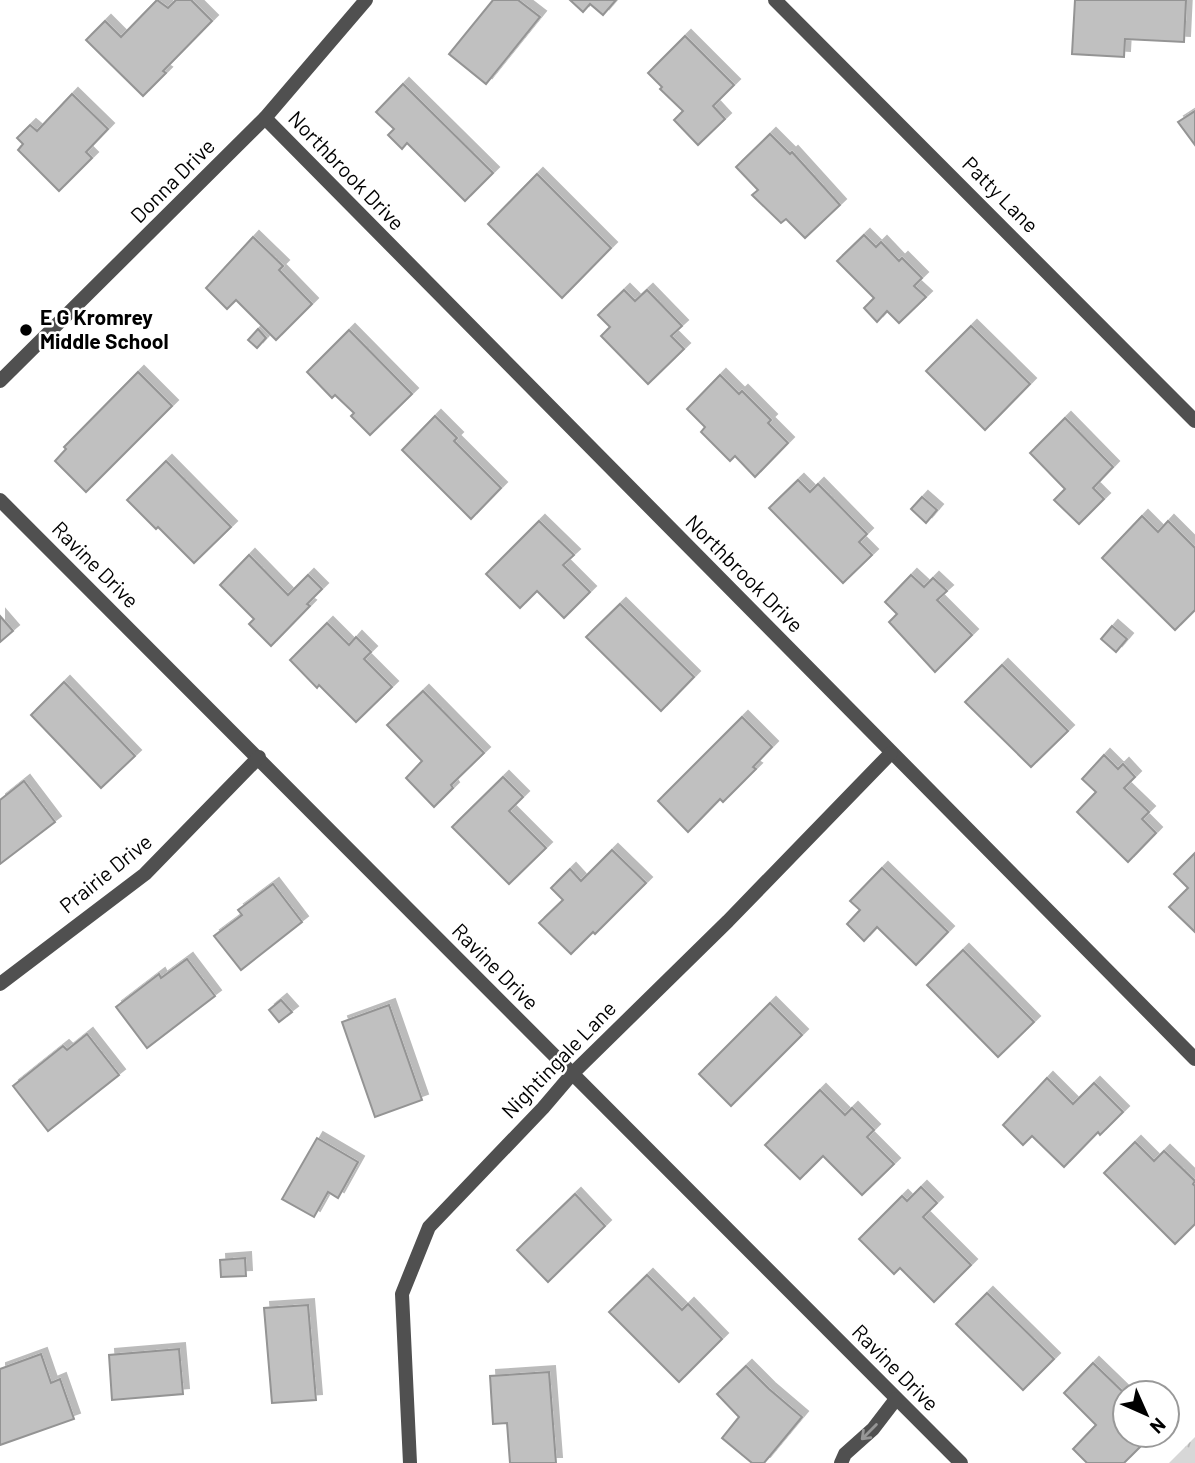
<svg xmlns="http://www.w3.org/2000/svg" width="1195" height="1463" viewBox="0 0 1195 1463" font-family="Barlow,sans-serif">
<defs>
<pattern id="park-tufts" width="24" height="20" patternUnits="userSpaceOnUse" patternTransform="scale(1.75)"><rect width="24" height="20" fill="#d7d7d7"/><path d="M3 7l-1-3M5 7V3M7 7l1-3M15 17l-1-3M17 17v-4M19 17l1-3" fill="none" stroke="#b7b7b7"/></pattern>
<filter id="shadow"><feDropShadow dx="6" dy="-6" stdDeviation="0" flood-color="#0004"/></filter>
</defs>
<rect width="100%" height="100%" fill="#fff"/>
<path fill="url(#park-tufts)" d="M1195,1437V1463H1169Z"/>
<g fill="#c0c0c0" stroke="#949494" stroke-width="2" filter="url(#shadow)">
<path d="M157,0L168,8L176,0H191L212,21L163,71L166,73L143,96L86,40L105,21L121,37Z"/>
<path d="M493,0H518L540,17L486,84L449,54Z"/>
<path d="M570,0H616L603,15L590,4L583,12Z"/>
<path d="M1075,0H1186L1184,42L1125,39L1124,57L1072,54Z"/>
<path d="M685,36L734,85L713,106L725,119L698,145L674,120L683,111L660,89L662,87L648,73Z"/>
<path d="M403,84L493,173L465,201L407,143L402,149L388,135L394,129L376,112Z"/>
<path d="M72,94L108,129L86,152L92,158L59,191L18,150L23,144L17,138L30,125L37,131Z"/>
<path d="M1195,111V145L1178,122Z"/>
<path d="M770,134L790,154L792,152L840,205L805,238L786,219L781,223L752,195L758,190L736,167Z"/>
<path d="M537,174L611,248L562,298L488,224Z"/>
<path d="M864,235L876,247L881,242L899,261L902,258L922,278L914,286L926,297L899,323L887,311L877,322L864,308L874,298L837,261Z"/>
<path d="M253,237L283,266L279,270L312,304L276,340L236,300L227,309L206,288Z"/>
<path d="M624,290L635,301L647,290L682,326L671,336L684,349L648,384L601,336L610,327L598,315Z"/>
<path d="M971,326L1030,384L985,430L926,371Z"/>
<path d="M258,329L266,338L257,348L248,340Z"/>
<path d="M349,330L412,394L370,435L351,416L354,413L335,395L332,398L307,372Z"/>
<path d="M138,372L172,406L86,492L55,461L66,449L64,447Z"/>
<path d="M720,375L739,394L742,391L771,420L768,423L788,443L755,477L735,456L730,461L701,432L705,427L687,409Z"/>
<path d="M435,416L457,438L454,441L501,488L471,519L402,450Z"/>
<path d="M1065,418L1113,467L1093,488L1104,499L1079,524L1054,500L1065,489L1030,453Z"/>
<path d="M166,461L231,527L194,563L158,527L156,529L127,500Z"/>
<path d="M798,480L810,492L818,484L867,534L859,542L872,555L843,583L769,508Z"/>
<path d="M922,497L937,510L926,523L911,509Z"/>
<path d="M1142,516L1158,532L1168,521L1195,548V610L1175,630L1102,558Z"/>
<path d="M539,521L574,555L563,565L590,592L564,618L537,591L520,608L486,574Z"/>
<path d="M249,555L288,595L308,575L322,589L307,604L310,606L271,646L249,624L254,619L220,585Z"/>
<path d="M911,575L924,587L933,578L947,591L937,600L972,635L935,672L889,622L897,614L885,602Z"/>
<path d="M620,604L694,677L661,711L586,637Z"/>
<path d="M0,616L13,631L0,642Z"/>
<path d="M327,623L349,645L356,637L371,652L364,659L392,687L356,722L319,685L317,688L290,660Z"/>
<path d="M1112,626L1127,639L1116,652L1101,639Z"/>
<path d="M1002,665L1068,731L1031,767L965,702Z"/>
<path d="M64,682L135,756L101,788L31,715Z"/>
<path d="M423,691L484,753L451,785L453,788L434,807L406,778L422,761L387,725Z"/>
<path d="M742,717L772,747L753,767L756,769L723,802L720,799L688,832L658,801Z"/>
<path d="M1104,755L1118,769L1123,764L1135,777L1124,788L1149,812L1142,819L1156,833L1128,862L1077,812L1096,792L1082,779Z"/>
<path d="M503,777L523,797L509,811L546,848L509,884L452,827Z"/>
<path d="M24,781L55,822L0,864V800Z"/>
<path d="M612,850L646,883L595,934L593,932L571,954L539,923L563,900L551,888L570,869L581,881Z"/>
<path d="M1195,853V932L1169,907L1188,888L1174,874Z"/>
<path d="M882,868L948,932L916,965L877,927L864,941L847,924L860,910L850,901Z"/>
<path d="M273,884L302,922L241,970L214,936L242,915L238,910Z"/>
<path d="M963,950L1034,1022L998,1057L927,985Z"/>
<path d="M187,959L215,996L147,1048L116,1007L159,974L161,978Z"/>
<path d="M281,1000L292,1012L279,1022L269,1010Z"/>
<path d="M770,1003L802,1035L731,1106L699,1074Z"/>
<path d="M389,1005L422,1100L375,1117L342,1022Z"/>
<path d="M87,1034L119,1075L48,1131L13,1086L63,1046L67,1050Z"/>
<path d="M1047,1078L1073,1104L1094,1083L1123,1112L1100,1135L1098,1132L1064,1167L1032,1136L1023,1145L1003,1125Z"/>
<path d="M820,1090L845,1115L852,1108L874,1130L867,1137L894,1164L862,1195L823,1156L800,1179L765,1145Z"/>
<path d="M317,1138L358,1162L338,1198L328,1192L314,1217L282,1199Z"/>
<path d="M1135,1142L1154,1161L1164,1151L1195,1181L1193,1184L1195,1186V1224L1175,1244L1104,1173Z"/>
<path d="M921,1187L937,1203L923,1217L971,1265L934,1302L900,1268L894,1274L859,1239L902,1196L907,1201Z"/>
<path d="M575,1194L605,1226L548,1282L517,1250Z"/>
<path d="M245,1258L246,1276L221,1277L220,1260Z"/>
<path d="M647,1275L682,1310L688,1304L722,1339L679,1382L609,1312Z"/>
<path d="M987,1293L1054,1359L1023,1390L956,1324Z"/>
<path d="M308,1305L316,1400L272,1403L264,1308Z"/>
<path d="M179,1349L183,1394L112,1400L109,1355Z"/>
<path d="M41,1354L51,1383L60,1379L74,1419L0,1445V1369Z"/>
<path d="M1093,1363L1125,1394V1435H1152L1124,1463H1087L1073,1449L1096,1425L1064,1393Z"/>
<path d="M746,1366L769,1389L802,1417L764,1463H752L722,1438L739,1417L717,1394Z"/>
<path d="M549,1372L556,1463H510L507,1423L493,1424L490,1376Z"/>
</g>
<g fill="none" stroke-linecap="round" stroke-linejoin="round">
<g stroke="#505050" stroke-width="14">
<path d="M775,0L1195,421"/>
<path d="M265,118L1195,1059"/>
<path d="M0,500L961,1463"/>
<path d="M0,984L145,874L259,757"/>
<path d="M410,1463L402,1294L429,1227L543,1108L572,1074L728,921L891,753"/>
<path d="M841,1463L845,1454L873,1429L896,1399"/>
</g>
<path stroke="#505050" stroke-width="14" d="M0,381L265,118L366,0"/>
</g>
<defs><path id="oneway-shaft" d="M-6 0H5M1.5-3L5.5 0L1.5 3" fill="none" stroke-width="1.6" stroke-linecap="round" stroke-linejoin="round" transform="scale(1.75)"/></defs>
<use stroke="#969696" href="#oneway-shaft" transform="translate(869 1432) rotate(135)"/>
<circle fill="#000" stroke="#fff" stroke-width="2.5" cx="26" cy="330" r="7"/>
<g text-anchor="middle" stroke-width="5" stroke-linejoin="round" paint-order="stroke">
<g font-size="21" fill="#000" stroke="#fff">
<text transform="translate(346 171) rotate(46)" y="7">Northbrook Drive</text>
<text transform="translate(173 181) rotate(-45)" y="7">Donna Drive</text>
<text transform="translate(1000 195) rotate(45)" y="7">Patty Lane</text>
<text transform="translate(95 565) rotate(45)" y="7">Ravine Drive</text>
<text transform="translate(744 574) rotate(45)" y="7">Northbrook Drive</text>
<text transform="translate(106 874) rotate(-39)" y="7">Prairie Drive</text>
<text transform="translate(495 967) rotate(45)" y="7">Ravine Drive</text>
<text transform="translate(559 1060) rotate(-46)" y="7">Nightingale Lane</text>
<text transform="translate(895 1368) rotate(45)" y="7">Ravine Drive</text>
</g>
<g font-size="21" font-weight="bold" fill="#000" stroke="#fff" text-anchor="start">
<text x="40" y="325">E G Kromrey<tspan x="40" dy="24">Middle School</tspan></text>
</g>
</g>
<g transform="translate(1146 1414) rotate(135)"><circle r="33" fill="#ffffff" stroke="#999999" stroke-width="2"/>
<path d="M0-5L12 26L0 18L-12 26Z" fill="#000000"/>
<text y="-10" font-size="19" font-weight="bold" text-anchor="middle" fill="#000000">N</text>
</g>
</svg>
